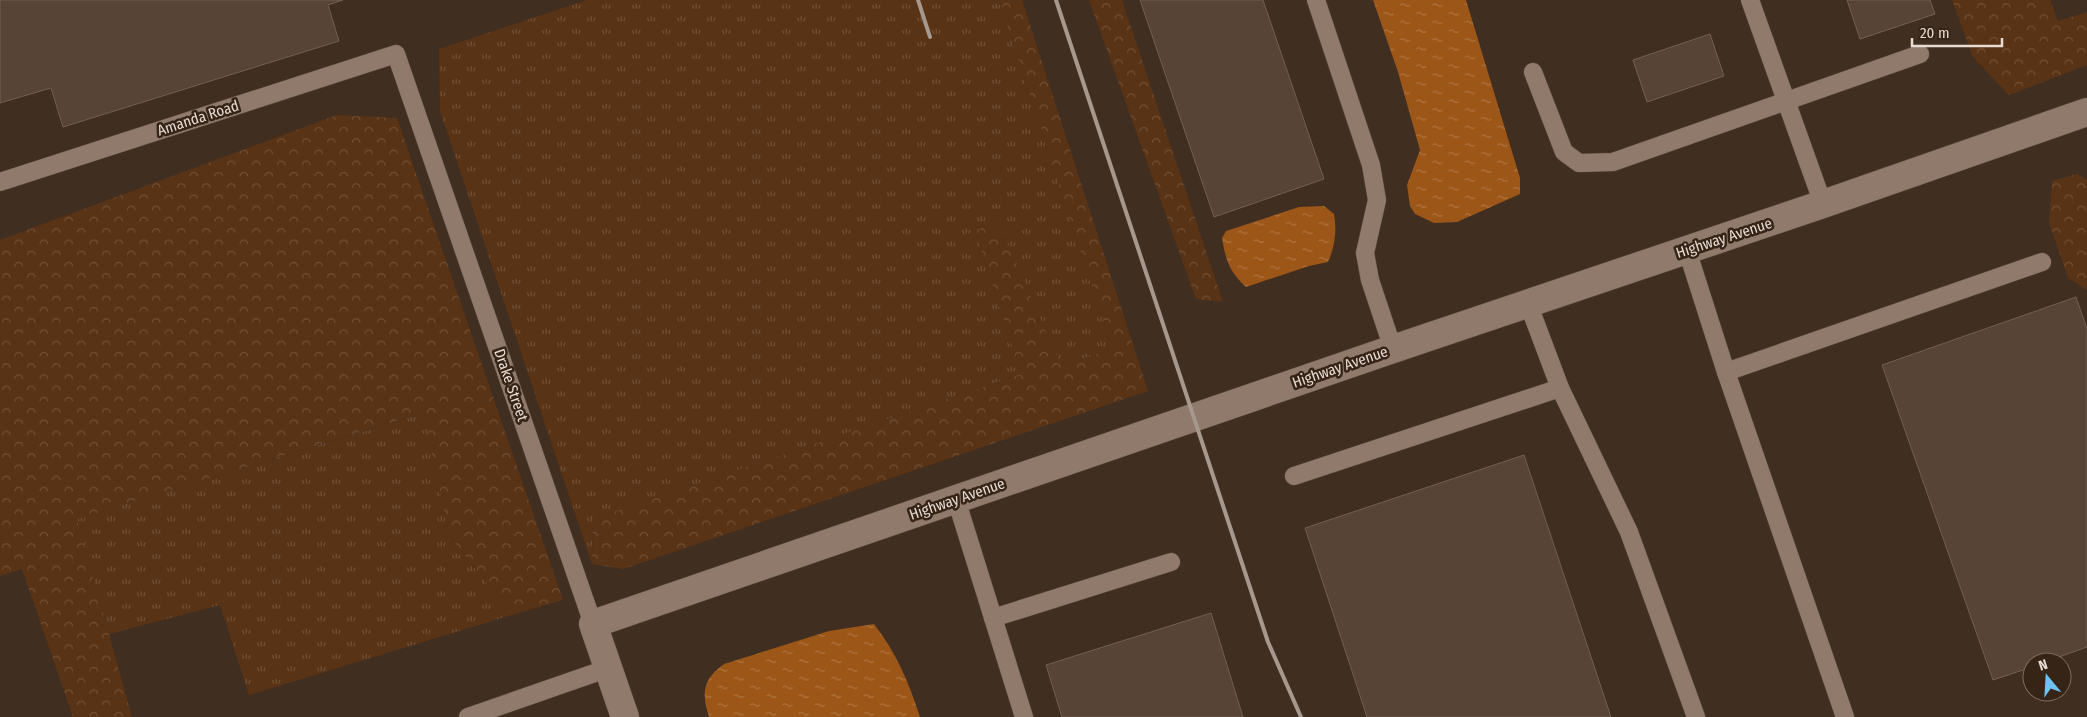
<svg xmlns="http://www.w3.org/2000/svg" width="2087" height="717" viewBox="0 0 2087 717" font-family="'Fira Sans Condensed',sans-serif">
<defs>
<pattern id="grass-tufts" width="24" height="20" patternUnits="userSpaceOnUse" patternTransform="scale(1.25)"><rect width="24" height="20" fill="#593315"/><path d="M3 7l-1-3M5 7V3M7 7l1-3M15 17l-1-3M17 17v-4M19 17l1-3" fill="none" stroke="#715036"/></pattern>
<pattern id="forest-crowns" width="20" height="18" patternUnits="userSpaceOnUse" patternTransform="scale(1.25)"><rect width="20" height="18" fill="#593315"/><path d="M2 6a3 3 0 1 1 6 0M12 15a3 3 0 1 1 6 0" fill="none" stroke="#715036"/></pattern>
<pattern id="water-ripples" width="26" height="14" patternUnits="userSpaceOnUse" patternTransform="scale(1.25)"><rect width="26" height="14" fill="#9c5617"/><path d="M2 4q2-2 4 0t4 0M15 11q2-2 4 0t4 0" fill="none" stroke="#ae7643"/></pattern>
</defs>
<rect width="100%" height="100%" fill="#402e21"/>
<g fill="url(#grass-tufts)">
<path d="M587,0H999L1112,349L1061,366L997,222L975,231L1021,374L593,519L592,564L440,111L439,49Z"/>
<path d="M424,413L450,537L512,615L249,695L220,605L109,634L77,519Z"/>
</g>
<g fill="url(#forest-crowns)">
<path d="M999,0H1022L1148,391L623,569L592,564L593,519L1021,374L975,231L998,221L1061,366L1112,349Z"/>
<path d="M1089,0H1122L1223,302L1196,299Z"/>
<path d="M1952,0H2050L2058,21L2087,12V65L2009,95L1973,57Z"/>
<path d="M337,115L397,118L563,600L512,615L450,537L423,413L77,519L132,717H73L22,569L0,576V240Z"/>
<path d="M2077,174L2087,180V290L2068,278L2049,222L2052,181Z"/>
</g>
<g fill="url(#water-ripples)">
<path d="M1373,0H1466L1520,178V194L1457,222L1434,223L1415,214L1410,206L1407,185L1420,150L1398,72Z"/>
<path d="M1324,206L1334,214C1337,231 1335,246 1328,262L1309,266L1246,287C1229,271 1226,261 1222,238L1226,231L1299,207Z"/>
<path d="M874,624C896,652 909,683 920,717H709C701,692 703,679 724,664L829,631Z"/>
</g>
<g fill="#574436" stroke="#735f50">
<path d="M0,0H343L328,5L339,41L63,127L51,88L0,103Z"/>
<path d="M1140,0H1263L1324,179L1214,217Z"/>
<path d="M1847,0H1930L1935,14L1860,39Z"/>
<path d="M1710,34L1724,76L1647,102L1633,60Z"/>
<path d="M2076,297L2087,329V647L2045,662H2032V667L1993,680L1882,365Z"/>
<path d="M1524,455L1611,717H1367L1305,528Z"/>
<path d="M1211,613L1243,717H1062L1046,665Z"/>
</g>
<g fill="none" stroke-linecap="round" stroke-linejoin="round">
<g stroke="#5c4d41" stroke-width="19">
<g id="lane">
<path d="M1316,0L1371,165L1377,200L1365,253L1370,280L1393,349"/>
<path d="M1750,0L1823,204"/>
<path d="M1533,72L1564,152L1579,163L1613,162L1920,54"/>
<path d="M0,182L396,54L593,624"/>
<path d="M1687,250L1726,372L1845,717"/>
<path d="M1528,303L1560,388L1629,532L1696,717"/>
<path d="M1726,372L2042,262"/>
<path d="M1294,476L1560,388"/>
<path d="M956,499L1024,717"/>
<path d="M993,618L1171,562"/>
<path d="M468,717L609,668"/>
</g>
</g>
<g stroke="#5c4d41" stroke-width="29">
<path id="street" d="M625,717L593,624L1393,349L1823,204L2087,112"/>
</g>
<use href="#lane" stroke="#8f7a6b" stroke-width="18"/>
<use href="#street" stroke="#8f7a6b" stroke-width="28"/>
<g stroke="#a7988e" stroke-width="4">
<path d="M918,0L930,37"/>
<path d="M1056,0L1268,642L1301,717"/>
</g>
</g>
<g text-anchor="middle" stroke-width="5" stroke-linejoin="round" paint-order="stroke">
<g font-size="15" fill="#e7dbd2" stroke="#362417">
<text transform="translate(198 118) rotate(-18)" y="5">Amanda Road</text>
<text transform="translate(1724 238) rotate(-18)" y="5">Highway Avenue</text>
<text transform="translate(1340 367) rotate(-19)" y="5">Highway Avenue</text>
<text transform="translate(511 385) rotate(71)" y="5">Drake Street</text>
<text transform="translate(957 499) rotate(-19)" y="5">Highway Avenue</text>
</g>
</g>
<g transform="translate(2047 677) rotate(342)"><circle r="24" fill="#362417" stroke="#7d6d62"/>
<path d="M0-4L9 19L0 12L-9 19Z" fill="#6ec2f3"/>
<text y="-8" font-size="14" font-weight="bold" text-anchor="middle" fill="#e7dbd2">N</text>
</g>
<path d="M1912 38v8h90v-8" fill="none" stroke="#e7dbd2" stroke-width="2.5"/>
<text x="1920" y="38" font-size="15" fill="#e7dbd2" stroke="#362417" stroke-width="4" paint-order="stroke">20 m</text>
</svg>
